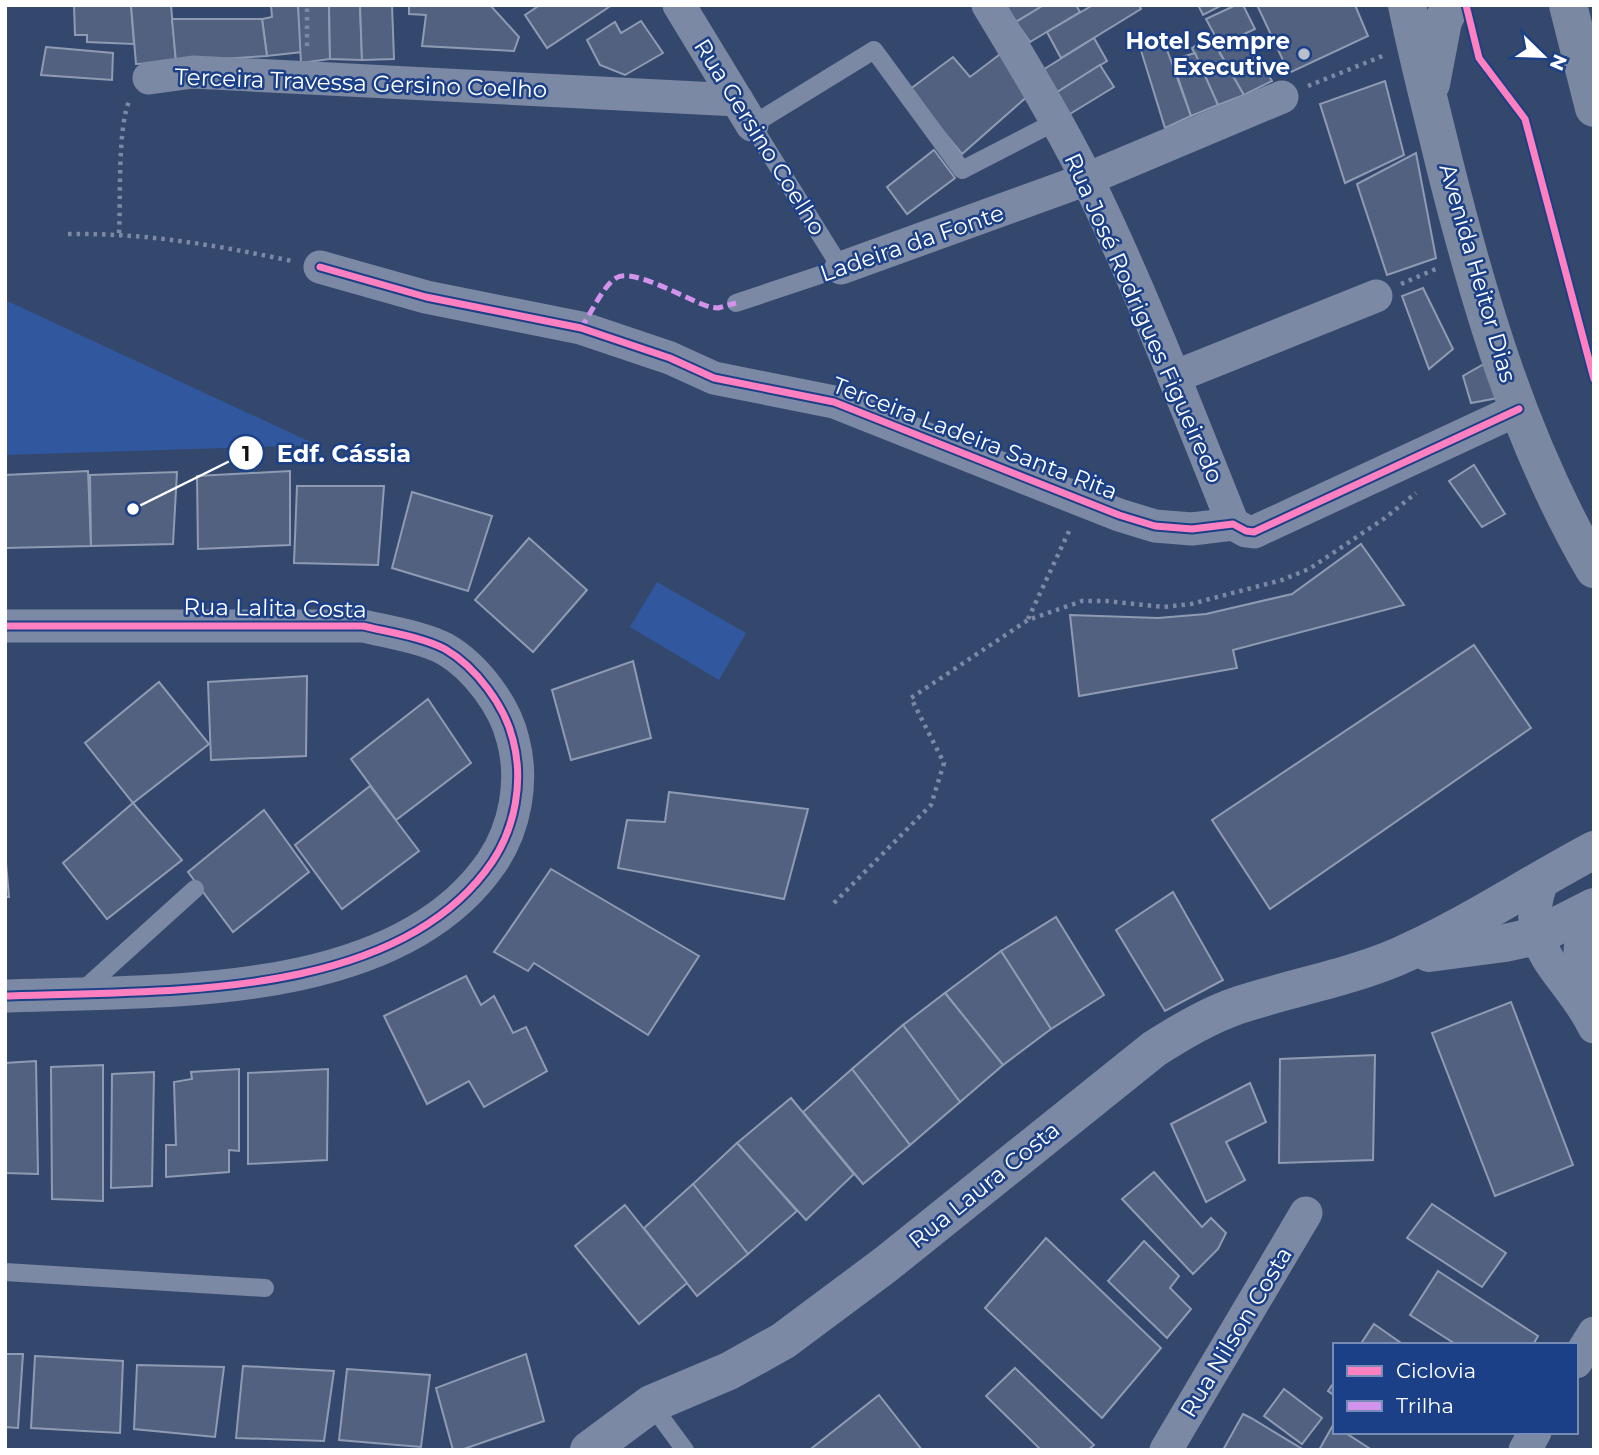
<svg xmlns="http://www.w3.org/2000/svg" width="1599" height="1455" viewBox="0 0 1599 1455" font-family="Montserrat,sans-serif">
<rect width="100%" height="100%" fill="#34486e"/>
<g fill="#31579e">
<path d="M5,300L317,445L5,455Z"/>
<path d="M657,582L746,633L719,680L630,627Z"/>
</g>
<g fill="#51617f" stroke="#8f9bb2" stroke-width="2">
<path d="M74,5H131L134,44L87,42V35H75Z"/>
<path d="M131,5H171L176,62L136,64Z"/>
<path d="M271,5H298L302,52L267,56L262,19L272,17Z"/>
<path d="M298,5H329L330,59L301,63Z"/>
<path d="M329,5H360L362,60L330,59Z"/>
<path d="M360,5H392L394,59L362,60Z"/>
<path d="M409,5H490L519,37L514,51L422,46L426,15L409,14Z"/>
<path d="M540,5H612L547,48L525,15Z"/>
<path d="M1005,5H1044L1016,22Z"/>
<path d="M1044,5H1076L1080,12L1030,42L1016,22Z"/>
<path d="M1093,5H1139L1141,9L1061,58L1047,32Z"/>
<path d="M1198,5H1222L1203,15Z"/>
<path d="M1236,5H1243L1255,29L1220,45L1206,19Z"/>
<path d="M1257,5H1355L1368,36L1289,73Z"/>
<path d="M172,19H262L267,56L176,62Z"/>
<path d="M641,21L663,53L625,75L600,65L587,40L615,22L621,33Z"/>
<path d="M1162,36L1191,116L1165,128L1139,44Z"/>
<path d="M1210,36L1244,95L1218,105L1192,48Z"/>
<path d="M1245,36L1272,81L1244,95L1219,51Z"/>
<path d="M1094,38L1107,61L1051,96L1038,73Z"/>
<path d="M46,47L113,53L112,80L41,75Z"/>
<path d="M1003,52L1030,94L962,154L909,90L953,57L970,77Z"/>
<path d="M1195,53L1218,105L1191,116L1172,60Z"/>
<path d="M1100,65L1114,87L1065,117L1051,96Z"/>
<path d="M1385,81L1404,155L1345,183L1320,104Z"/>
<path d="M934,150L955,178L907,214L887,187Z"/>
<path d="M1416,153L1436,258L1387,275L1357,184Z"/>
<path d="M1423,288L1453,349L1429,369L1402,296Z"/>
<path d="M1484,364L1498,398L1471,403L1463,376Z"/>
<path d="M1474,465L1505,514L1482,527L1449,481Z"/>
<path d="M88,471L91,546L5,548V475Z"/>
<path d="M290,471V545L198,549L197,476Z"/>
<path d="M177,472L173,544L91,546L90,475Z"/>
<path d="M297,486H384L378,565L294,563Z"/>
<path d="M412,492L492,516L468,591L392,568Z"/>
<path d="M529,538L587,590L533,652L475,600Z"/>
<path d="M1361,544L1404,605L1233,650L1237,668L1079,696L1070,615L1158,618L1206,614L1292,594Z"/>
<path d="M1474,645L1531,728L1270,909L1212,820Z"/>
<path d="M633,661L651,738L571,760L552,690Z"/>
<path d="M307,676L306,756L211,760L208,682Z"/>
<path d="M159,682L209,744L133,803L85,743Z"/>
<path d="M428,699L471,763L396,820L351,759Z"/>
<path d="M370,786L419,851L342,909L295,845Z"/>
<path d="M669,792L808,809L784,899L618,868L627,820L665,822Z"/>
<path d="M133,803L182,860L107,919L63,863Z"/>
<path d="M264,810L309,872L233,932L188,872Z"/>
<path d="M5,852L9,897H5Z"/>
<path d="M551,869L699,956L648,1035L534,963L528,971L494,952Z"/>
<path d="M1173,892L1223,980L1165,1011L1116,930Z"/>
<path d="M1056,917L1104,995L1051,1029L1001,951Z"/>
<path d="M1001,951L1051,1029L1003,1065L945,993Z"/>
<path d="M466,976L481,1005L494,996L513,1033L526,1027L547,1071L484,1107L469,1081L427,1104L384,1016Z"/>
<path d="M945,993L1003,1065L960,1102L903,1025Z"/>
<path d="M1511,1002L1573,1165L1495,1196L1432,1033Z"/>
<path d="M903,1025L960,1102L910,1145L852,1069Z"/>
<path d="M1375,1055L1373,1160L1279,1163L1280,1059Z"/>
<path d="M36,1061L38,1174L5,1173V1063Z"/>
<path d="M103,1065V1201L52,1199L51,1067Z"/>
<path d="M239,1069V1151L229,1150V1172L166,1177V1145H176L174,1082L192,1079L191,1072Z"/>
<path d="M328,1069L327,1160L248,1164V1073Z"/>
<path d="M852,1069L910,1145L863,1184L803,1112Z"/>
<path d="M154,1072L152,1186L111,1188L112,1074Z"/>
<path d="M1250,1083L1266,1122L1226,1142L1245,1180L1206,1202L1171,1124Z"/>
<path d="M791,1098L854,1174L806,1220L737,1143Z"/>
<path d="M737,1143L797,1211L748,1254L693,1184Z"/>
<path d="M1154,1172L1202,1227L1211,1218L1226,1233L1218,1249L1193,1274L1122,1199Z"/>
<path d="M693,1184L748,1254L697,1296L644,1228Z"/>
<path d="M1432,1204L1506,1253L1482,1287L1407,1238Z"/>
<path d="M625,1205L687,1283L639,1324L575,1246Z"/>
<path d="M1046,1238L1161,1348L1102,1418L985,1308Z"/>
<path d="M1144,1241L1179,1276L1170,1288L1191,1309L1167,1338L1108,1281Z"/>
<path d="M1438,1271L1538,1336L1533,1345H1457L1410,1315Z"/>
<path d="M1374,1324L1404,1345H1360Z"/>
<path d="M5,1354H23L18,1428L5,1427Z"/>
<path d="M526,1354L544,1421L461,1450H453L436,1388Z"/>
<path d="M35,1356L123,1361L120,1433L31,1428Z"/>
<path d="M137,1365L224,1367L215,1437L134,1429Z"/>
<path d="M243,1366L334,1371L324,1441L236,1438Z"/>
<path d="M1015,1368L1094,1445L1088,1450H1041L986,1396Z"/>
<path d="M347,1369L430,1375L421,1447L339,1440Z"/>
<path d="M1335,1381V1396L1328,1391Z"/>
<path d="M1284,1389L1322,1418L1302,1444L1264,1416Z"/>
<path d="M879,1395L922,1450H813L812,1448Z"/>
<path d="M1243,1414L1251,1418L1304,1450H1223Z"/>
<path d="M1333,1425L1335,1432H1344L1372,1450H1319Z"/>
</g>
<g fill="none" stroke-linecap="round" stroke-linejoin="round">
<g stroke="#7b89a4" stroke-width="4.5" stroke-dasharray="3.5 5" stroke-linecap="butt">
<path d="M307,46V5"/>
<path d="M1308,86L1385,55"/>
<path d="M119,233C121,199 117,127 130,99"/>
<path d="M68,234C147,233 215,245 292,261"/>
<path d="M1401,284L1438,268"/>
<path d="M1028,619L1070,529"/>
<path d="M834,903L931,805L944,763L911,698L1028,620L1082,601H1106L1164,607L1191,604L1282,580L1309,569L1385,518L1416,493"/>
</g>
<g stroke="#7b89a4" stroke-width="18">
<path d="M736,303L841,268L752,125L874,50L962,170L1055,122"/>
<path d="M81,992L195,889"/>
<path d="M5,1272L265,1288"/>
<path d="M651,1404L685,1450"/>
</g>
<g stroke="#7b89a4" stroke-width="33">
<path d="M679,5L752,125"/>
<path d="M988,5C1023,63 1058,121 1088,181C1142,292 1187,409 1233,524"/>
<path d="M149,78L193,72L737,100"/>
<path d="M320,267L426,297L581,328L670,358L714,378L834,402L1119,515L1155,526L1192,529L1233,524L1246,531L1254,532L1519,409"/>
<path d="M841,268L1087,179L1282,97"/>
<path d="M1174,377L1376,296"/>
<path d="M5,626H363C388,632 422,637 445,649C476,667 505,706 513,740C524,781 515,828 492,862C396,1003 157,990 5,996"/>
<path d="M1544,877C1513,949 1567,970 1594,1027"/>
<path d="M1583,1005C1579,967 1577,948 1587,911"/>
<path d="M1576,1362L1594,1333"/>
<path d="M1166,1450L1306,1213"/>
<path d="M1525,1450L1535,1432"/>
</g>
<g stroke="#7b89a4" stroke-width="38">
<path d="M1429,953L1505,943L1537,936L1594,907"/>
<path d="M589,1450L651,1404L729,1371L783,1341L885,1265L1154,1049C1181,1032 1209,1015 1239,1005C1291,988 1347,978 1397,957C1466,927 1528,885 1594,850"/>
</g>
<g stroke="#7a88a1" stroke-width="38">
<path d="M1407,5C1418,59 1432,112 1445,166C1480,305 1521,444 1594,569"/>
<path d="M1568,5L1594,108"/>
<path d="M1431,84L1443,21L1451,5"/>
</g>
<path stroke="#d193ec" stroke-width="5" stroke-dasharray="10 5" stroke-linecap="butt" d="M581,328C590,315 603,286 616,278C633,267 689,301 710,307L718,308L736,303"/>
<g stroke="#1c4087" stroke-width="11">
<g id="cycleway">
<path d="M1466,5L1479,58L1525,119L1594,379"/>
<path d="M320,267L426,297L581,328L670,358L714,378L834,402L1119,515L1155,526L1192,529L1233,524L1246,531L1254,532L1519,409"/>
<path d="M5,626H363C388,632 422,637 445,649C476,667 505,706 513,740C524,781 515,828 492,862C396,1003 157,990 5,996"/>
</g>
</g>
<use href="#cycleway" stroke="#ff80c0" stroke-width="7"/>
</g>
<circle fill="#b8bfcc" stroke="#1c4087" stroke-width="2.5" cx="1304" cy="54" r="7"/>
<g text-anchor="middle" stroke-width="5" stroke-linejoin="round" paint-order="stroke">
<g font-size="23" font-weight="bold" fill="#fff" stroke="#1c4087" text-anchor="end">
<text x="1290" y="49">Hotel Sempre<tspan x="1290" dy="26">Executive</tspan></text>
</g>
<g font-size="23" fill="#fff" stroke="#1c4087">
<text transform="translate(361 83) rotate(2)" y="8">Terceira Travessa Gersino Coelho</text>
<text transform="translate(760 137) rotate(58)" y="8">Rua Gersino Coelho</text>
<text transform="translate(912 243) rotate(-19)" y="8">Ladeira da Fonte</text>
<text transform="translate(1478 273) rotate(74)" y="8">Avenida Heitor Dias</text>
<text transform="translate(1144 318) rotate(66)" y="8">Rua José Rodrigues Figueiredo</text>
<text transform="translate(975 438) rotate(21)" y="8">Terceira Ladeira Santa Rita</text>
<text transform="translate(275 608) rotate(1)" y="8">Rua Lalita Costa</text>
<text transform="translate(984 1185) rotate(-39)" y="8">Rua Laura Costa</text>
<text transform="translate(1236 1332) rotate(-59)" y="8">Rua Nilson Costa</text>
</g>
</g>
<path fill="none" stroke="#fff" stroke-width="2.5" d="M133 509L246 453"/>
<g fill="#fff" stroke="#1c4087" stroke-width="2.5">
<circle cx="133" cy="509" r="7"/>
<circle cx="246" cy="453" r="18"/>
</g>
<g font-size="21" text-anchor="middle" font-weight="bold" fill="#111">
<text x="246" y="461">1</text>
</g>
<g font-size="24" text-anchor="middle" font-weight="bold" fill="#fff" stroke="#1c4087" stroke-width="5" stroke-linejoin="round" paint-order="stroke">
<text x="344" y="462">Edf. Cássia</text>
</g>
<rect width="1599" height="1455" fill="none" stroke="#ffffff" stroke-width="14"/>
<rect x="1333" y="1343" width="245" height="91" fill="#1c4087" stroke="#778cb7" stroke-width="2"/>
<rect x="1347" y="1366" width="35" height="10" fill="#ff80c0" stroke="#778cb7" stroke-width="2"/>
<text x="1396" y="1378" font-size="21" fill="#ffffff">Ciclovia</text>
<rect x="1347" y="1401" width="35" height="10" fill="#d193ec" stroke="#778cb7" stroke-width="2"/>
<text x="1396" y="1413" font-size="21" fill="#ffffff">Trilha</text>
<g transform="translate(1543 56) rotate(113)" stroke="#1c4087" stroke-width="5" paint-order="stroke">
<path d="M0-5L12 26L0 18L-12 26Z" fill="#ffffff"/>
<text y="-10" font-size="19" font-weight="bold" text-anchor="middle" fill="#ffffff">N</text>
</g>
</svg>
